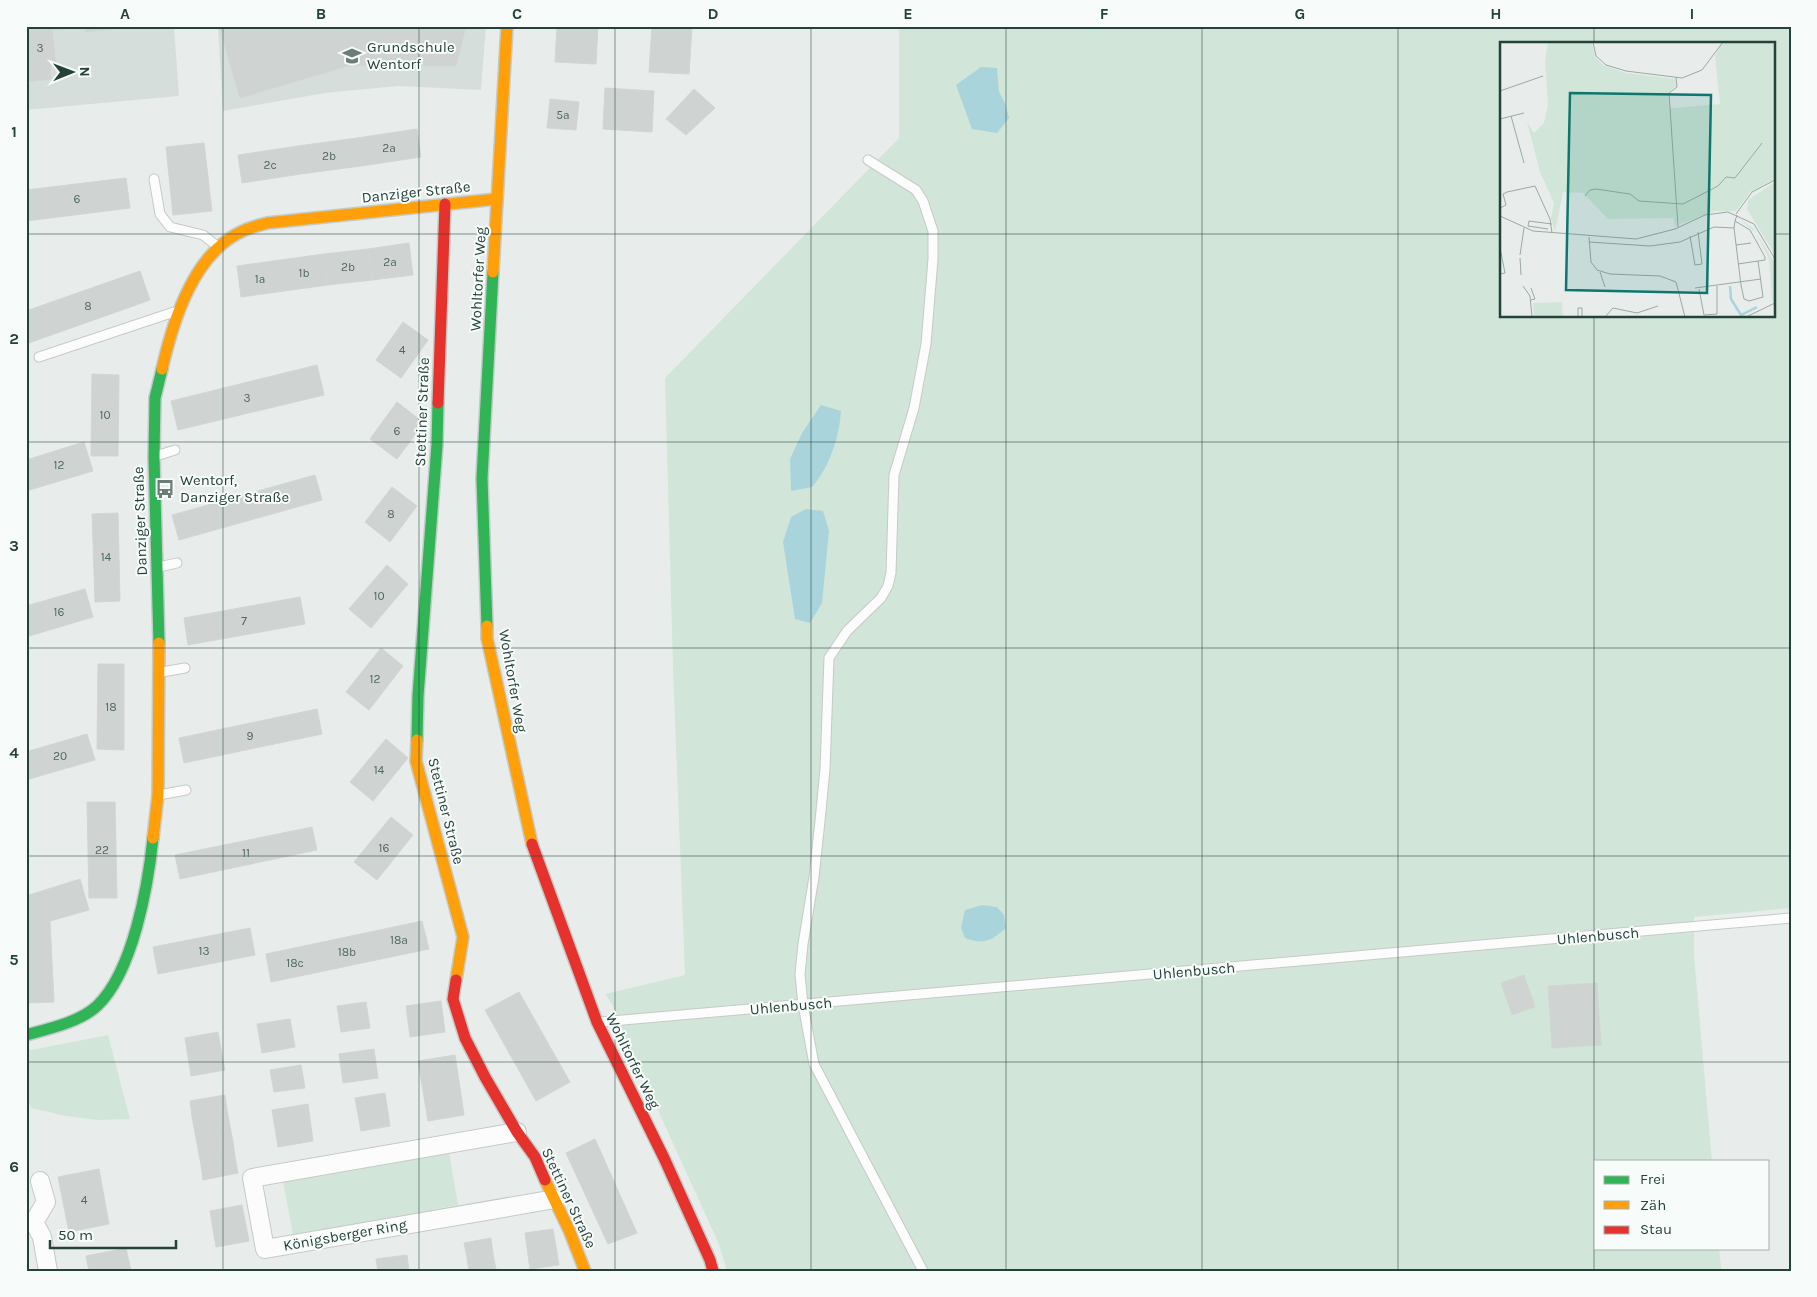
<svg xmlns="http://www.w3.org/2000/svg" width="1817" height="1297" viewBox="0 0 1817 1297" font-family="Karla,sans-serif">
<rect width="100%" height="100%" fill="#e8edeb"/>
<g fill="#d6dedb">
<path d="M26,26H174L179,96L26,110Z"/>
<path d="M218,26H486L481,90L398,86L325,93L223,111Z"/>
</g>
<g fill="#d1e6d8" fill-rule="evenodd">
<path d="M899,26H1791V908L1694,917V955L1712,1161H1596V1248H1719L1721,1268L1724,1271H727L718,1242L625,1038L612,1004L605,994L685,975L673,669L665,378L899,138ZM1501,44H1773V316H1501Z"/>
<path d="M108,1035L130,1119L98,1120L66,1116L31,1108L26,1095V1051Z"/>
<path d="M449,1152L458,1205L293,1235L283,1181Z"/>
</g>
<g fill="#a9d4db">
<path d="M981,67L997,68L999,92L1005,103L1009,118L997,133L972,129L956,85Z"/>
<path d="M821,405L841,411C839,438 830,466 812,487L791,491L790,459L802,433Z"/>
<path d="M806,509L823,511L829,531L822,603L810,623L795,619L783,542L791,517Z"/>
<path d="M982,905L997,907L1004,915L1006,928C991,941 984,945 965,938L961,928L965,910Z"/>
</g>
<g fill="#cfd4d2" stroke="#d1d6d4">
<path d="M26,26H112V29L85,32V27L52,30L56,65L50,66L51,79L26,82Z"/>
<path d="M219,26H466L456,66L351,65L240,98Z"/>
<path d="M557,26H598L596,64L555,62Z"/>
<path d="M652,26H692L689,74L649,72Z"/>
<path d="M605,88L654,91L652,132L603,129Z"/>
<path d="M694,89L715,108L686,135L666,119Z"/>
<path d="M550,99L579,102L576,130L547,128Z"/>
<path d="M417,129L421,157L361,166L357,138Z"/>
<path d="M357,138L361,166L301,174L298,146Z"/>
<path d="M204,143L212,211L173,215L166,147Z"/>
<path d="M298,146L301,174L242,183L238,155Z"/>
<path d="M126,178L130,208L26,221V190Z"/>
<path d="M409,243L413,275L372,280L368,249Z"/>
<path d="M368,249L372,280L328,285L324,254Z"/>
<path d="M324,254L328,285L284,291L280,260Z"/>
<path d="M280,260L284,291L241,297L237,266Z"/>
<path d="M140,271L150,300L26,344V311Z"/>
<path d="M403,322L428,340L401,378L376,360Z"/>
<path d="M317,365L324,395L178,430L171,401Z"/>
<path d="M92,374L119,375L118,456H91Z"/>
<path d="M397,402L424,423L397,459L370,439Z"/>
<path d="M84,442L93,471L26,491V460Z"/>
<path d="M315,475L322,500L179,540L172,515Z"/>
<path d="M392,487L417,506L390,542L365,522Z"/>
<path d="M118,513L120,601L95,602L92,514Z"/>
<path d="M387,565L408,584L371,628L349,609Z"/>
<path d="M85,589L93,617L26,637V606Z"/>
<path d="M300,597L305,624L188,645L184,618Z"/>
<path d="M381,648L403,666L369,710L346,692Z"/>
<path d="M98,664H124V750L97,749Z"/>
<path d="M317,709L322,734L184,763L179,738Z"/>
<path d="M87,734L95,760L26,780V752Z"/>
<path d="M386,739L408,758L373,801L350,782Z"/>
<path d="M87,802H115L117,898H89Z"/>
<path d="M391,817L413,835L377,880L354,862Z"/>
<path d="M312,827L317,850L180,879L175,855Z"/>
<path d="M80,879L89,910L50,921L54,1002L26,1003V896Z"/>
<path d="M422,921L429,949L376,960L370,932Z"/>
<path d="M250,928L255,955L158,974L153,947Z"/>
<path d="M370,932L376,960L324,971L318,943Z"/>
<path d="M318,943L324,971L271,982L266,954Z"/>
<path d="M1524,975L1535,1007L1512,1015L1501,983Z"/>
<path d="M1597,983L1601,1045L1552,1048L1548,986Z"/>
<path d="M519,992L570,1082L536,1101L485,1010Z"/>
<path d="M441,1001L445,1032L410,1037L406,1006Z"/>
<path d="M366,1002L370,1028L341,1032L337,1006Z"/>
<path d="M290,1019L295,1047L262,1053L257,1024Z"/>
<path d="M218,1032L225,1070L191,1076L185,1038Z"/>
<path d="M374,1049L378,1078L343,1083L339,1054Z"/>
<path d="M455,1055L464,1115L428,1121L418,1061Z"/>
<path d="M301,1065L305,1088L274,1092L270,1070Z"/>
<path d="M385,1093L390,1126L361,1131L355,1098Z"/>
<path d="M225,1095L227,1110L192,1117L190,1101Z"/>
<path d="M308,1104L313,1141L278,1147L272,1110Z"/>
<path d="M227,1110L230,1126L195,1133L192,1117Z"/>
<path d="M230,1126L233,1142L198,1149L195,1133Z"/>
<path d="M595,1139L637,1233L608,1244L566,1153Z"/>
<path d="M233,1142L235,1157L201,1165L198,1149Z"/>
<path d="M235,1157L238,1173L203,1180L201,1165Z"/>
<path d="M99,1169L109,1224L69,1232L58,1177Z"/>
<path d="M242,1205L249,1241L216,1247L210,1211Z"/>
<path d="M553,1229L559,1265L530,1269L525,1233Z"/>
<path d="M491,1238L493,1254L467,1258L464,1243Z"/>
<path d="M126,1248L131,1271H89L86,1256Z"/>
<path d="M493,1254L496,1269L469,1271L467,1258Z"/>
<path d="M407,1255L409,1271H378L376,1259Z"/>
</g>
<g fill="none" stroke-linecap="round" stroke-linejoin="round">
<g stroke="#c5cac8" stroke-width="11">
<g id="lane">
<path d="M868,160L916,190L923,201L933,231V259L926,344L914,408L894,475L891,573L888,586L881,598L847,631L829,658L825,769L820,821L814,877L803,944L800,974L803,1005L814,1064L923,1271"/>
<path d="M154,179L160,214L170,227L203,235L217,246"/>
<path d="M39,357L174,312"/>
<path d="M156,456L175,450"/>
<path d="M159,567L177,563"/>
<path d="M162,672L185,668"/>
<path d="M159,795L186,790"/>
<path d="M600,1022L1791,918"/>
</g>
</g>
<g stroke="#c5cac8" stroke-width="20">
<g id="street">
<path d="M517,1132L252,1178L265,1249L555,1199"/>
<path d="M40,1181L46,1202L34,1222L42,1237L48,1271"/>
</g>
</g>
<g stroke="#c3cbc8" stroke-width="14">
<g id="fast">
<path d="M487,626L482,478L493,272"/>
<path d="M159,643L154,457L155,398L162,369"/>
<path d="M417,740L418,696L437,445L438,403"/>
<path d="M26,1035C48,1029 80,1022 97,1006C133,972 148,886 153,838"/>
</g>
</g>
<g stroke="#c3cbc8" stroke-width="14">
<g id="slow">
<path d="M493,272L507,26"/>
<path d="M162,369C173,321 194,251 245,230C252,227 260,225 267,223L497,199"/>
<path d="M487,626V638L532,844"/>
<path d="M417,740L416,761L463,937L456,980"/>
<path d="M153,838L158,795L159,643"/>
<path d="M545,1180L569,1230L585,1271"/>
</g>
</g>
<g stroke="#c3cbc8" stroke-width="14">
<g id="jam">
<path d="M438,403L445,204"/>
<path d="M532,844L597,1022L664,1158L710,1260L713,1271"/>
<path d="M456,980L453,999L465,1038L485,1077L517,1132L535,1157L545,1180"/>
</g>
</g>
<use href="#lane" stroke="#fcfcfc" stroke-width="9"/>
<use href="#street" stroke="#fcfcfc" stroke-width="18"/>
<use href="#fast" stroke="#30b455" stroke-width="11"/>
<use href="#slow" stroke="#ff9f0a" stroke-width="11"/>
<use href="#jam" stroke="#e5322d" stroke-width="11"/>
</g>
<path fill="none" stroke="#24423a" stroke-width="1" stroke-opacity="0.55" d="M223,26V1271M419,26V1271M615,26V1271M811,26V1271M1006,26V1271M1202,26V1271M1398,26V1271M1594,26V44M26,234H1501M1773,234H1791M1594,316V1271M26,442H1791M26,648H1791M26,856H1791M26,1062H1791"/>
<defs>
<g id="school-bare" transform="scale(1.5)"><path d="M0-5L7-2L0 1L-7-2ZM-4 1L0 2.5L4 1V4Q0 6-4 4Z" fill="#697e78" stroke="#f7fbf9" stroke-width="2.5" paint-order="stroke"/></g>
<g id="bus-bare" transform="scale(1.5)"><path d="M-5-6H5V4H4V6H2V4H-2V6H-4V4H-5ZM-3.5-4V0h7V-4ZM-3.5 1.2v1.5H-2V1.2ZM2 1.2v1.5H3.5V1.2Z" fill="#697e78" stroke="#f7fbf9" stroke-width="2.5" paint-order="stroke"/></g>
</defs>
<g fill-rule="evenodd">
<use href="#school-bare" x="352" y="56"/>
<use href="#bus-bare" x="165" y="489"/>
</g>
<g text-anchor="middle" stroke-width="4" stroke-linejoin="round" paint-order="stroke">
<g font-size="12" fill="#506761">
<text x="40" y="52">3</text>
<text x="563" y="119">5a</text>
<text x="389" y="152">2a</text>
<text x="329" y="160">2b</text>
<text x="270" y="169">2c</text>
<text x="77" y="203">6</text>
<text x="390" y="266">2a</text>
<text x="348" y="271">2b</text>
<text x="304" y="277">1b</text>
<text x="260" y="283">1a</text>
<text x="88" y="310">8</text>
<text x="402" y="354">4</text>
<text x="247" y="402">3</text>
<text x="105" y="419">10</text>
<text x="397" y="435">6</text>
<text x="59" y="469">12</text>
<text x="391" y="518">8</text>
<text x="106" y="561">14</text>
<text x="379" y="600">10</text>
<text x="59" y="616">16</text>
<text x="244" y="625">7</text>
<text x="375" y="683">12</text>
<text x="111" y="711">18</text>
<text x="250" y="740">9</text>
<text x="60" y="760">20</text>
<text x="379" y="774">14</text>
<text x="384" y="852">16</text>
<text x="102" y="854">22</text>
<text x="246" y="857">11</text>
<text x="399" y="944">18a</text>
<text x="204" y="955">13</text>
<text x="347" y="956">18b</text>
<text x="295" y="967">18c</text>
<text x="84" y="1204">4</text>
</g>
<g font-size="15" fill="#24423a" stroke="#f7fbf9" text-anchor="start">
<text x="367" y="52">Grundschule<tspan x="367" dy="17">Wentorf</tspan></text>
<text x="180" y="485">Wentorf,<tspan x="180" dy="17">Danziger Straße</tspan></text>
</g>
<g font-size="15" fill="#24423a" stroke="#f7fbf9">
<text transform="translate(416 192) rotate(-6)" y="5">Danziger Straße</text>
<text transform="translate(478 279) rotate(-87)" y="5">Wohltorfer Weg</text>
<text transform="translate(422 412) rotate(-88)" y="5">Stettiner Straße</text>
<text transform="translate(140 521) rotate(-92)" y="5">Danziger Straße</text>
<text transform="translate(513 681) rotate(80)" y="5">Wohltorfer Weg</text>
<text transform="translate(446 811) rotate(76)" y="5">Stettiner Straße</text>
<text transform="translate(1598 936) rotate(-5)" y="5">Uhlenbusch</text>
<text transform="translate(1194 971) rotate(-5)" y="5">Uhlenbusch</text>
<text transform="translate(791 1006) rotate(-5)" y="5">Uhlenbusch</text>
<text transform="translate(633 1061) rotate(64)" y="5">Wohltorfer Weg</text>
<text transform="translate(569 1198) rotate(65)" y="5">Stettiner Straße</text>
<text transform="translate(345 1235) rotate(-10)" y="5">Königsberger Ring</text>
</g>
</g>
<g transform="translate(1500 42)">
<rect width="275" height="275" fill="#e8edeb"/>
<path d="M48,0H92L95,15L103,23L126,31L175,37L176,44L168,51L169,65L173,66L220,62L215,14L222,0H275V137L250,150L236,169H215L175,184L173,176L108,177L83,151L63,150L55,190L51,176L54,161L40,130L27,80L34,91L44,81L48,63L45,19ZM275,140V213L247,167L248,158ZM238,176L253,186L275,221V259L272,260L269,217L256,191ZM62,260L63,275H34L33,261Z" fill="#d1e6d8"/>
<path fill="none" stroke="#a9d4db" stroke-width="2.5" d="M230,244L231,257L241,273L257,265"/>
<path fill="none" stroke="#9aa9a4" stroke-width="1" d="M93,0L96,14L106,23L126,29L182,36L202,28L223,0M176,35L177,45L169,51L178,185M0,49L43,34M11,74L24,121M0,77L24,71M85,154L90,148L96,147L130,152L139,159L183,162L218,144L226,135L235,136L262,101M0,166L6,163L3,152L7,150L35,144L50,177L52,191M236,172L252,150L275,138M0,174L33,189L136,197L175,187L205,173L228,170L254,182L275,217M235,179L250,188L265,215V218L258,219L263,255L249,259L244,257L241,243L234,186L235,179L237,173M48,187L28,184L29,179L52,182M190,194L195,223L202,222L198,190M89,195L91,220L97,228L110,232L160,234L176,240L185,275M89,200L150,204L180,200L214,185L234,186M236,203L251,201M0,206L5,231L0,232M20,213L24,186M20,216L21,233M238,222L258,219M100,230L105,245M23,244L30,254L32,275M31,246L35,257L31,258M195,246L261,237M199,247L204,273L217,272V244M78,275V266H82V275M105,275L113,266L137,271L158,264M246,275L275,261"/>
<path fill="#0f766e" fill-opacity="0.15" stroke="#0f766e" stroke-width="2.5" d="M70,51L211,53L207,251L66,248Z"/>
<rect width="275" height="275" fill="none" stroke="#24423a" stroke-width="2.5"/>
</g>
<rect width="1817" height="1297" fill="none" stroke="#f7fbf9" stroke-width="55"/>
<rect x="1594" y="1160" width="175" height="90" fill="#f7fbf9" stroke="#a3b1ad"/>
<rect x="1604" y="1176" width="25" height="8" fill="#30b455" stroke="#a3b1ad"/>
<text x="1640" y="1184" font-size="15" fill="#24423a">Frei</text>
<rect x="1604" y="1201" width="25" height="8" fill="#ff9f0a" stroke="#a3b1ad"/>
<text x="1640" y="1210" font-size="15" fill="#24423a">Zäh</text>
<rect x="1604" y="1226" width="25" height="8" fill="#e5322d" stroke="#a3b1ad"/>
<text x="1640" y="1234" font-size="15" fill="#24423a">Stau</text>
<g transform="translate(72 72) rotate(89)" stroke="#f7fbf9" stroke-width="4" paint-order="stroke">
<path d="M0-4L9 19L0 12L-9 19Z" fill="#24423a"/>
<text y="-8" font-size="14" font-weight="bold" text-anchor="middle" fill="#24423a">N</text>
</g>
<path d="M50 1240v8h126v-8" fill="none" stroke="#24423a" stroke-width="2.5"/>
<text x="58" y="1240" font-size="15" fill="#24423a" stroke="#f7fbf9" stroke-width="4" paint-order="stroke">50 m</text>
<rect x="28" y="28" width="1762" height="1242" fill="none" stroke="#24423a" stroke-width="2"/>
<g font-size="16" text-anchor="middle" font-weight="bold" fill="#24423a">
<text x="125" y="19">A</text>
<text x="321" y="19">B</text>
<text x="517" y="19">C</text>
<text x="713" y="19">D</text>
<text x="908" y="19">E</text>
<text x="1104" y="19">F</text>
<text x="1300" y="19">G</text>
<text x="1496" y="19">H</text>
<text x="1692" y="19">I</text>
<text x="14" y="137">1</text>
<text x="14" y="344">2</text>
<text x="14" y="551">3</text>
<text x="14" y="758">4</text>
<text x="14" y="965">5</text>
<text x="14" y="1172">6</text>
</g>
</svg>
